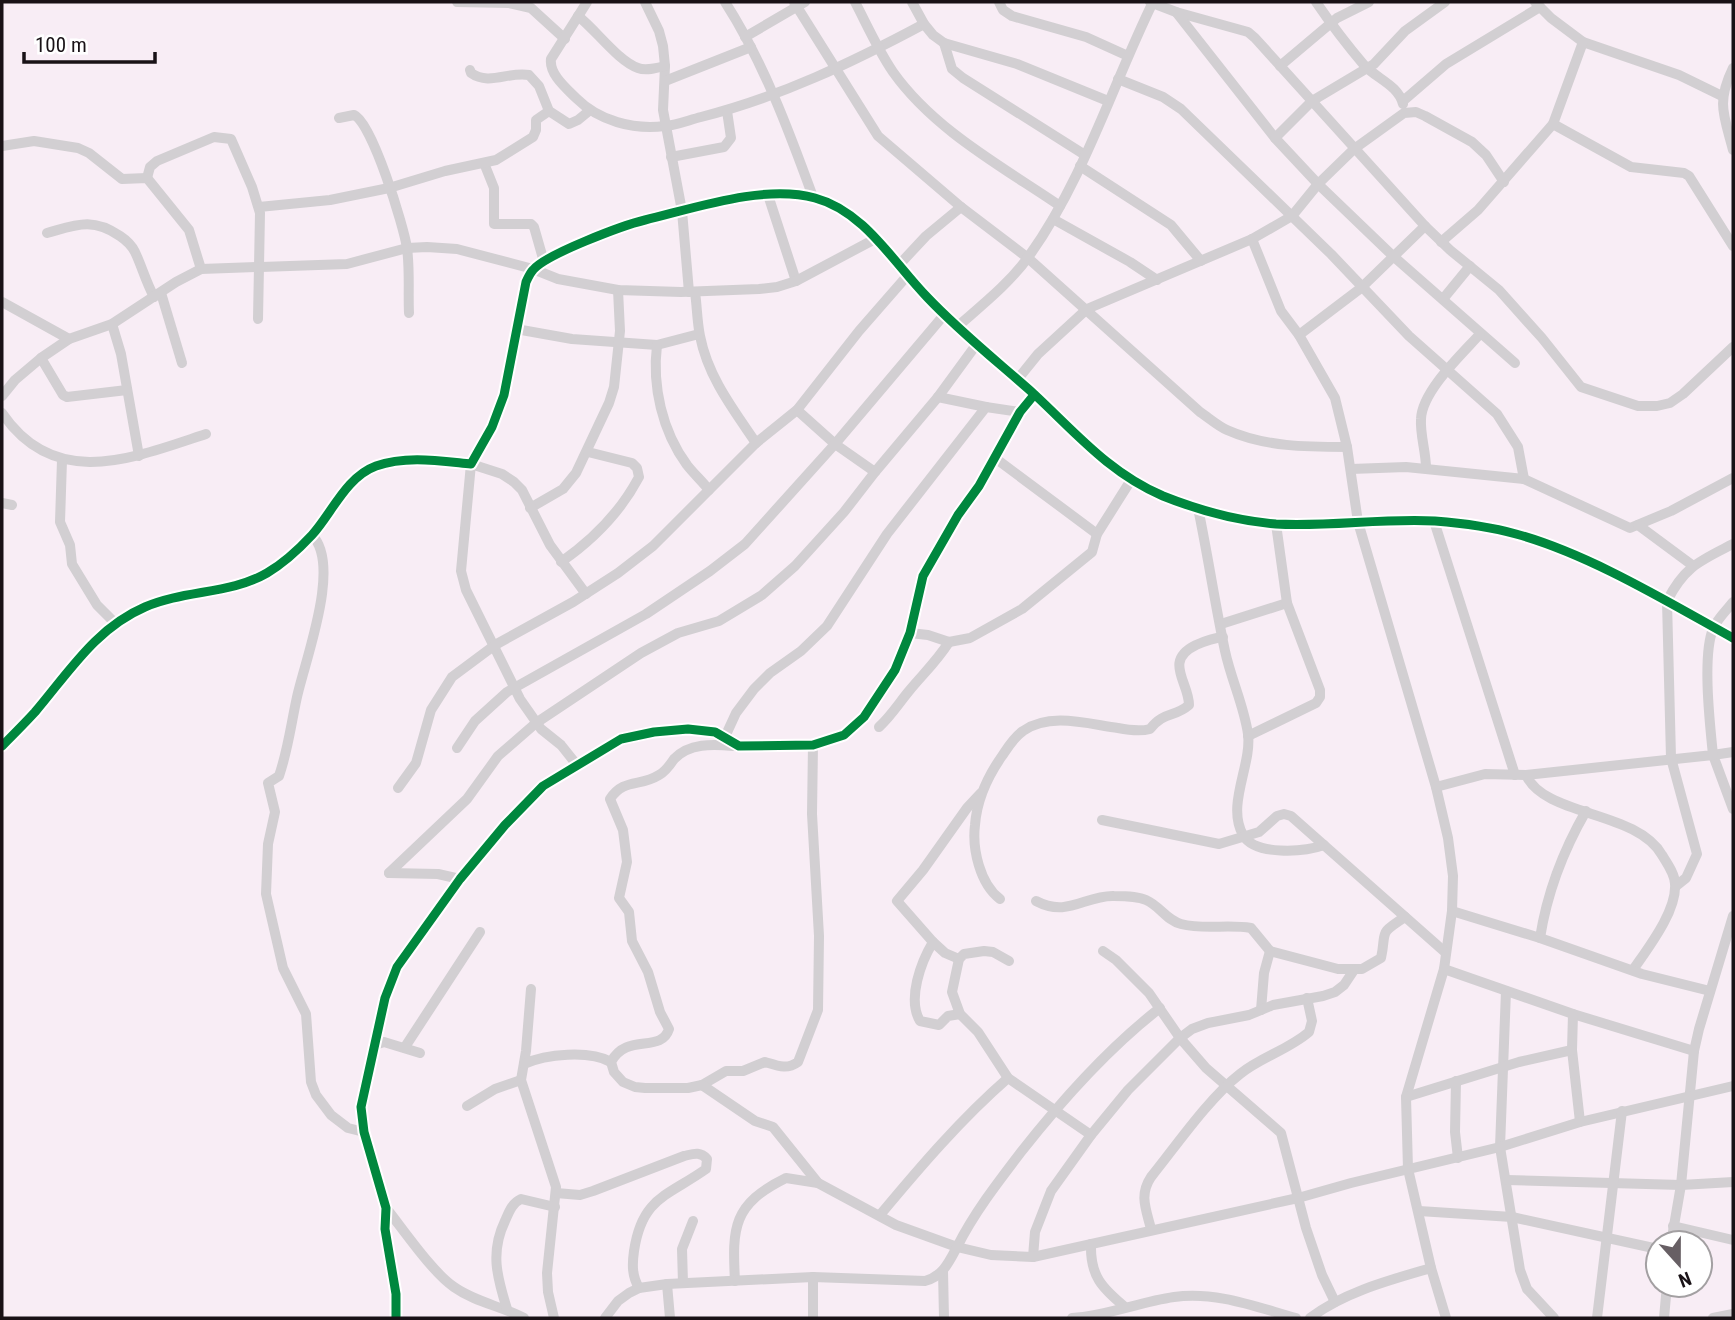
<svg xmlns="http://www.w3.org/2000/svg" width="1735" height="1320" viewBox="0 0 1735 1320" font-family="'Roboto Condensed',sans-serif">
<rect width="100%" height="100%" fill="#f8edf5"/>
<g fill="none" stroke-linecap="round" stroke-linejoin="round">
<g stroke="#d2cfd2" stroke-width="10">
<path d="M457,2L509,3L531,8L565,39"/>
<path d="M587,2L551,59C549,74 566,88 576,98C599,121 633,130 665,126C677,125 689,120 701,117C780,97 853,62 924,24"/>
<path d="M645,2L659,31L663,46L665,66L663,110L682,211L689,292"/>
<path d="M725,2C763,61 789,131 813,197"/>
<path d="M794,2L878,136L961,207L1028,258L1200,412C1209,418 1218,426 1227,430C1265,447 1307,447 1347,447"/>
<path d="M855,2C867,25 878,50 893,72C934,130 1003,167 1060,206"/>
<path d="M912,2L924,24L933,35L944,43L1017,64L1108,101"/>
<path d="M999,2L1003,10L1012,16L1086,37L1128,56"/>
<path d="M1150,2L1176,12L1248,32L1255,38L1425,226L1450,250L1499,290L1542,338L1581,387L1638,406H1657L1670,403L1683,394L1733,347"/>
<path d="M1316,2C1331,24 1347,45 1364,65C1377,79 1398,85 1403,104"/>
<path d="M1535,2L1551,18L1583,42L1679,75L1722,96"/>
<path d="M1176,12L1275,138L1318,184L1393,256L1515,363"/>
<path d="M578,16C596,30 618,61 638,68C646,71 657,68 665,66"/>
<path d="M745,37L805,2"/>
<path d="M944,43L952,69L963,78L1085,155"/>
<path d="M1280,66L1337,18L1369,2"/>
<path d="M1733,68C1716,103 1724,115 1733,150"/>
<path d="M470,70L471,73C489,86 509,71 529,75L539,86L549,111L569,124L578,120L589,111"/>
<path d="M1118,79L1163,97L1181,109L1331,254L1409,336L1497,414L1518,447L1524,479"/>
<path d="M665,81L751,47"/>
<path d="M1403,101L1446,64L1540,7"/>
<path d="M339,118L354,115C372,122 404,227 407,248C410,270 408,292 409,313"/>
<path d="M1553,124L1631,167L1684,173L1689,176L1733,246"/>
<path d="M1275,138L1312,101L1374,64L1405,31L1445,2"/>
<path d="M2,146L34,141L78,148L89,153L122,179L147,178L189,230L201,269"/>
<path d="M671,157L724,147L731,138L727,111"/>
<path d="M484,163L494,188V224H531L534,227L544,262"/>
<path d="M1080,166L1171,225L1201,261"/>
<path d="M147,178L150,167L157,161L214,137L231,139L252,187L260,213L258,319"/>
<path d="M768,195L796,281"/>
<path d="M259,207L330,200L389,188L445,171L496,160L533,137L536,130V120L549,111"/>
<path d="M1053,219L1130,262L1157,280"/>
<path d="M47,233C76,225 92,217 120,236C126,240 131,244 135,252C142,267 146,282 154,297"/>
<path d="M1252,239L1281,311L1299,335L1335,398L1347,447L1358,522L1436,787L1448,838L1453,876L1452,911L1444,969L1406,1097L1408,1169L1431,1268L1446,1318"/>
<path d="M1441,242L1478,210L1553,124L1583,42"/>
<path d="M898,266L926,236L961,207"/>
<path d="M695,292C697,306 697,321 700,336C708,377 733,409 756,443"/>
<path d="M161,293L182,363"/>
<path d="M1443,299L1470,266"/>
<path d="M2,302L69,339"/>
<path d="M112,324L121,354L139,456"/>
<path d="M957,327C982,305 1010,283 1029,256C1084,179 1112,86 1153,2"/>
<path d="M516,329L572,339L657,345L699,334"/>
<path d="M1299,335L1361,288L1425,226"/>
<path d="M657,345C652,386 662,431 687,465C694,474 702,481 709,490"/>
<path d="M41,358L63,395L67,397L127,390"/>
<path d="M1017,380L1038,354L1087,309L1252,239L1292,216L1318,184L1354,149L1404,113L1416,112L1425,116L1472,142L1486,155L1504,182"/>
<path d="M2,396L15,380L41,358L69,339L112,324L176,282L201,269L347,264L407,248L427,247L457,249L533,269L558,279L618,290L681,292L759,289L777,287L796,281L875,239"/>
<path d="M938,397L986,407"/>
<path d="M797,410L835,444L875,472"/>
<path d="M2,413C55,491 133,458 206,434"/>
<path d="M995,458L1097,534"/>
<path d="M62,460L60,522L70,545L72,564L97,605L115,623"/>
<path d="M1426,468C1426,452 1420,435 1421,419C1422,391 1462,354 1480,334"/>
<path d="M1351,469L1406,467L1524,479L1630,528L1671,511L1733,478"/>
<path d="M2,503L12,505"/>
<path d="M530,508L563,489L576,473L609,403L614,387L620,331L618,290"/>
<path d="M1198,508C1208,556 1215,604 1225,651C1231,679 1244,706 1248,734C1252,765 1226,805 1243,835C1255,856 1304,852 1324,845"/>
<path d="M1434,521L1515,775"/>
<path d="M1638,525L1692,565"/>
<path d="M312,535C342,565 305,660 297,697C291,724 288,750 279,776L268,783L275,812L268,844L266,894L283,968L306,1014L311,1082L316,1095L331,1115L348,1128L364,1132"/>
<path d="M561,562C594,539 620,513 639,477L637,468L632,463L588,452"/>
<path d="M1221,624L1287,603"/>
<path d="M910,633L928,635L949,642L970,638L1022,609L1092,552L1097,534L1131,480"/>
<path d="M879,727C891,716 899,703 909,691C923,674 937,661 949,642"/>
<path d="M1248,736L1316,703L1320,697V690L1287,603L1276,524"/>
<path d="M724,739L736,713L754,689L770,673L801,651L827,626L887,534L986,407L1020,412"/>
<path d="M2,746C13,735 24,724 35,712C69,672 96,628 145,607C184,590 231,594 267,573C284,563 299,549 312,535C332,513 346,477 376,466C406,455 441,461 471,464L492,427L504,395L526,282C528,278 530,273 533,270C546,254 624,225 645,220C695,208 764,184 815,198C864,211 893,262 927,297C960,332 998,362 1034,394C1075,432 1109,473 1163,496C1198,510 1238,521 1276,524C1329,527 1382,518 1435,521C1461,523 1491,527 1516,534C1589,554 1668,602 1733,638"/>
<path d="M733,746C713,744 689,743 674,759C670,765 665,772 659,775C640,787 624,778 610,799L623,830L627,862L619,898L629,912L632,941L648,972L660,1012L669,1029C661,1054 627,1032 611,1062L614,1072L623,1082L635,1087L645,1088H688L702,1085L726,1071H743L765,1062C778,1066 787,1070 798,1062L818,1010L819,936L812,814L813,745"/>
<path d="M457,748L475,721L507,692L646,614L710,571L745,544L835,444L944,315"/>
<path d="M1733,752L1713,755L1733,809"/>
<path d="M577,765L561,745L541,729L520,699L466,590L461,571L471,464L502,474L514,482L522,490L550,545L586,594"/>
<path d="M1526,775C1545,817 1636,810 1662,855C1667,863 1675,874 1675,884C1677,911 1648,948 1633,970"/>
<path d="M1436,787L1485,774L1526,775L1713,755C1710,725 1702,656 1713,629C1717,619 1727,610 1733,602"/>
<path d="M398,788L416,763L431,710L452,677L495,645L573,602L618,573L653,546L756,443L797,410L859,331L907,276"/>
<path d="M1102,820L1219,844L1259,832L1277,816L1284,814L1291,816L1446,953"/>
<path d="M389,873L467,799L498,756L536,723L641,653L678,633L719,621L762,595L795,566L844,512L875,472L938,397L976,345"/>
<path d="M389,873L438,874L460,879"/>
<path d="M1676,886L1686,878L1697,854L1671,758L1667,601C1685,566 1700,561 1733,544"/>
<path d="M1000,899C980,884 972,849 975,825C977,799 988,776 1002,756C1008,747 1014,737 1023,731C1050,712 1088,724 1118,728C1128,730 1139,732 1150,729C1164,711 1174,718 1189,705C1189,682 1163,661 1196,645C1205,641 1213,638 1223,637"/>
<path d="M1036,901C1068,918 1085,895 1114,896C1124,896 1137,896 1146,900C1160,906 1166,920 1181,924C1204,930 1228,924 1251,928L1270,951L1338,969H1362L1381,958C1387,931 1377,935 1405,917"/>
<path d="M1452,911L1540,938L1642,974L1710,991"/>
<path d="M1540,938C1547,893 1563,851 1586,811"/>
<path d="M933,942L897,901L923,870L967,808L981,793"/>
<path d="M1103,951L1116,960L1149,993L1180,1038L1206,1068L1281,1133L1306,1228L1322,1275L1335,1302"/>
<path d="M959,959L945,953L933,942C921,962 907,999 920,1021L939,1025L948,1016L960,1014"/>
<path d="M1009,961L993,952L984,951L964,954L959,959L952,992L960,1014L978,1032L1008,1078L1091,1135"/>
<path d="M1444,969L1573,1014L1694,1051"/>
<path d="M531,989L526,1051L521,1080L556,1187L547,1273L548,1292L554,1318"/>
<path d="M1506,991L1500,1147L1520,1270L1527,1289L1554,1318"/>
<path d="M1261,1010L1264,973L1270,951"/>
<path d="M1573,1014L1572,1050L1580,1122"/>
<path d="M375,1045L384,1042L420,1053"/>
<path d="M405,1047L480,932"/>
<path d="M524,1064C546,1054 589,1050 611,1062"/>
<path d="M1456,1081L1455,1132L1458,1158"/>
<path d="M702,1085L755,1121L773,1127L818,1183"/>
<path d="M1406,1097L1519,1062L1572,1050"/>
<path d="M467,1106L495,1089L521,1080"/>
<path d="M1507,1180L1681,1185L1733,1182"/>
<path d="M556,1193L580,1195L593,1191L684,1156C693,1154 700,1151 707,1159L706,1169C668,1196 642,1197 634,1251C632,1265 632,1276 639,1288"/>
<path d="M386,1208C403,1229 432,1272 454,1287C475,1302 501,1306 524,1318"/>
<path d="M1419,1211L1512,1217L1658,1249"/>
<path d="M880,1215C920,1167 961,1119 1008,1078"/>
<path d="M1673,1226L1733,1240"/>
<path d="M1151,1229C1146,1209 1139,1195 1151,1177C1176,1146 1209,1098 1240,1074C1261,1057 1288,1050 1309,1032L1312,1021L1307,998"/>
<path d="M1671,1243L1681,1185L1694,1051L1699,1029L1733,916"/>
<path d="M1091,1244C1090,1276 1102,1288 1125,1307"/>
<path d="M1033,1257L1035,1232L1051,1191L1091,1135L1128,1090L1180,1038L1192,1029L1208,1023L1249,1015L1273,1005L1323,996L1335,992L1344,985L1354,970"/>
<path d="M943,1271L944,1318"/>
<path d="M735,1281C732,1227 733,1204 786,1178L818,1183L896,1225L957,1247C974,1213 998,1182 1021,1152C1062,1100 1107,1049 1160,1008"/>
<path d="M683,1283L682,1249L693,1221"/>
<path d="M667,1284L670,1318"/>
<path d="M507,1309C497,1277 490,1252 505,1221C509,1212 512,1203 521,1199L555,1207"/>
<path d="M396,1318V1294L385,1229L386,1208L364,1132L361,1107L385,998L397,967L460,879L505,825L543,786L621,739L654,732L688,729L715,732L739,746L813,745L844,735L864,717L895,670L910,633L923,576L958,515L979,486L1020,412L1034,395"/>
<path d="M605,1318L618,1301L629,1293L639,1288L667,1284L813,1277L925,1281C943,1276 949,1262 957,1247L991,1255L1033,1257L1298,1198L1351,1183L1500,1147L1580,1122L1733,1086"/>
<path d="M813,1318V1277"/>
<path d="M1072,1318C1107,1316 1139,1302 1174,1297C1216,1291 1256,1307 1296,1318"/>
<path d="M1310,1318C1344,1292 1390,1280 1431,1268"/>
<path d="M1597,1318L1622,1111"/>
<path d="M1664,1318L1667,1285"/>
<path d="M1713,1318L1733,1314"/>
</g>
<g stroke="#fff" stroke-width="13">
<g id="cycleway">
<path d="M2,746C13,735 24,724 35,712C69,672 96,628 145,607C184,590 231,594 267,573C284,563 299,549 312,535C332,513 346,477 376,466C406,455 441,461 471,464L492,427L504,395L526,282C528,278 530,273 533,270C546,254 624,225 645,220C695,208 764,184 815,198C864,211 893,262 927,297C960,332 998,362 1034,394C1075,432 1109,473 1163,496C1198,510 1238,521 1276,524C1329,527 1382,518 1435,521C1461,523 1491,527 1516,534C1589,554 1668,602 1733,638"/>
<path d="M396,1318V1294L385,1229L386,1208L364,1132L361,1107L385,998L397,967L460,879L505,825L543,786L621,739L654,732L688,729L715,732L739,746L813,745L844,735L864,717L895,670L910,633L923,576L958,515L979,486L1020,412L1034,395"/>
</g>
</g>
<use href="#cycleway" stroke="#00873e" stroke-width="9"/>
</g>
<rect width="1735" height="1320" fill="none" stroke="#191216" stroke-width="7"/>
<g transform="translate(1679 1264) rotate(159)"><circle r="33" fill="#ffffff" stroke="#a3a0a2" stroke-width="2"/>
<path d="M0-5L12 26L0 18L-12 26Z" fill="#675f64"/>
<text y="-10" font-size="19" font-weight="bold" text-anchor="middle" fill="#191216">N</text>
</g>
<path d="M24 52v10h131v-10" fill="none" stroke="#191216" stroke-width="3.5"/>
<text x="35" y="52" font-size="21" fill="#191216" stroke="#ffffff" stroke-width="5" paint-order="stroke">100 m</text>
</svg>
